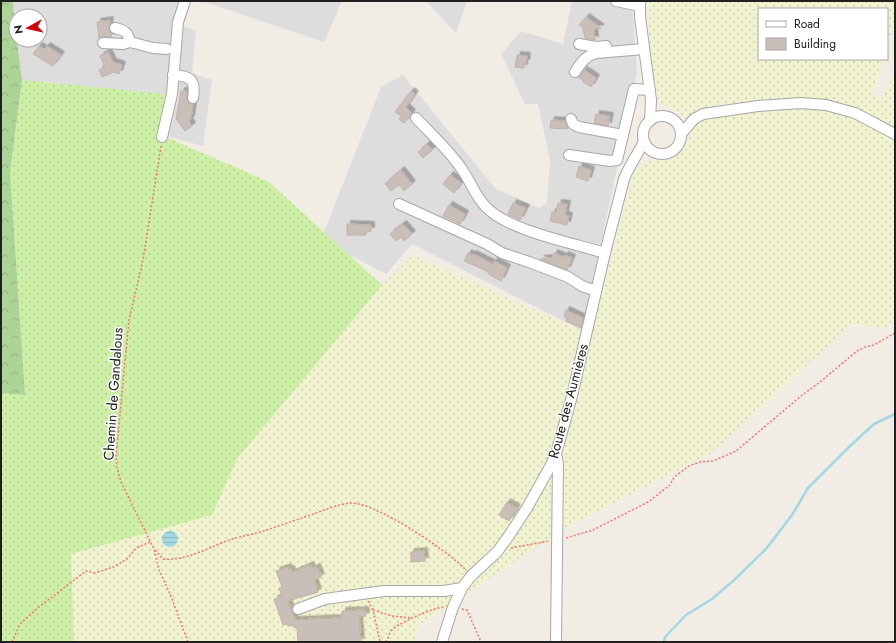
<svg xmlns="http://www.w3.org/2000/svg" width="896" height="643" viewBox="0 0 896 643" font-family="Jost,sans-serif">
<defs>
<pattern id="farmland-dots" width="8" height="8" patternUnits="userSpaceOnUse"><rect width="8" height="8" fill="#f1f2cf"/><path d="M2 2h.1M6 6h.1" fill="none" stroke="#cecfb1" stroke-width="1.8" stroke-linecap="round"/></pattern>
<pattern id="grass-dots" width="8" height="8" patternUnits="userSpaceOnUse"><rect width="8" height="8" fill="#cef0a6"/><path d="M2 2h.1M6 6h.1" fill="none" stroke="#b1ce8f" stroke-width="1.8" stroke-linecap="round"/></pattern>
<pattern id="forest-crowns" width="20" height="18" patternUnits="userSpaceOnUse"><rect width="20" height="18" fill="#acd496"/><path d="M2 6a3 3 0 1 1 6 0M12 15a3 3 0 1 1 6 0" fill="none" stroke="#94b681"/></pattern>
<pattern id="water-rules" width="6" height="5" patternUnits="userSpaceOnUse"><rect width="6" height="5" fill="#a1d8e3"/><path d="M0 2.5h6" fill="none" stroke="#8ab9c2"/></pattern>
<filter id="shadow"><feDropShadow dx="3.5" dy="-3.5" stdDeviation="0" flood-color="#0004"/></filter>
</defs>
<rect width="100%" height="100%" fill="#f1ede5"/>
<g fill="#dedddd">
<path d="M13,1H190L181,25L196,31L192,73L212,80L203,146L159,134L165,94L22,80L17,40H40V16H16V28Z"/>
<path d="M202,1H342L324,42Z"/>
<path d="M426,1H467L456,33Z"/>
<path d="M572,1H632L637,72L583,331L412,244L386,274L321,240L381,87L403,75L495,188L539,208L547,203L550,161L538,104H525L501,54L521,31L563,44Z"/>
</g>
<path fill="url(#farmland-dots)" d="M650,1H895V19L887,46V9H759V59H883L872,96L882,99L895,71V320L886,328L853,323L710,454L564,529L415,628V642H74L70,554L212,514L237,459L382,285L413,255L591,335L634,174L644,161L669,160L684,150L694,124L657,100L649,36Z"/>
<path fill="url(#grass-dots)" d="M22,80L165,94L159,134L269,182L382,285L237,459L212,515L71,554L74,642H1V393L25,395L10,172Z"/>
<path fill="url(#forest-crowns)" d="M1,1H13L16,40H17L22,80L10,172L25,395L1,393Z"/>
<circle fill="url(#water-rules)" cx="170" cy="539" r="8"/>
<g fill="none" stroke-linecap="round" stroke-linejoin="round">
<path stroke="#a1d8e3" stroke-width="2.5" d="M664,642L665,637L686,615L712,599L733,581L766,549L792,515L808,488L849,447L874,424L895,414"/>
</g>
<g fill="#cabeb8" stroke="#c4b2a6" filter="url(#shadow)">
<path d="M586,17L601,28L594,29L595,40L585,38L583,28L579,25Z"/>
<path d="M110,20L109,29L111,33L112,37H103L99,38L97,22Z"/>
<path d="M39,46L44,49L47,46L61,55L53,66L33,54Z"/>
<path d="M108,52L113,62L122,65L119,74L114,72L102,77L99,70L105,67L100,56Z"/>
<path d="M517,55L527,56L526,63H524V68L515,67Z"/>
<path d="M584,70L596,78L591,87L583,82V80L578,77Z"/>
<path d="M181,91H187V101L189,103L193,104L191,119L189,121L192,126L185,131L176,119Z"/>
<path d="M411,91L415,94L406,107L412,113L404,123L399,119L401,116L395,112Z"/>
<path d="M596,114L610,116L608,126L594,123Z"/>
<path d="M551,120L565,121L568,129L550,128Z"/>
<path d="M427,144L432,150L423,158L418,152Z"/>
<path d="M579,166L591,170L588,181L576,177Z"/>
<path d="M401,170L412,184L404,191L399,185L391,191L385,184Z"/>
<path d="M450,175L461,183L454,193L443,184Z"/>
<path d="M513,203L526,208L520,220L508,214Z"/>
<path d="M558,203L567,204L565,215L569,216L567,225L550,221L552,212L556,213Z"/>
<path d="M449,205L465,214L460,224L443,216Z"/>
<path d="M347,224L371,225V231H366V235H347Z"/>
<path d="M403,224L412,234L404,241L401,237L396,241L390,234Z"/>
<path d="M468,253L472,255L473,254L493,264L494,261L507,268L501,281L488,274L489,272L464,261Z"/>
<path d="M554,253L564,257L565,255L572,258L567,270L540,259L552,258Z"/>
<path d="M566,310L583,318L581,328L566,321L567,318L564,316Z"/>
<path d="M507,502L517,508L509,521L499,515Z"/>
<path d="M424,551L425,561L411,562V552Z"/>
<path d="M310,565L312,569L317,567L321,577L314,580L318,592L288,601L295,620L342,618V611L365,610L366,616L359,617L361,642H298L297,629L291,625L288,626L287,624L283,625L274,599L282,596L279,588L282,587L276,571L288,567L289,570L291,569L292,573Z"/>
</g>
<g fill="none" stroke-linecap="round" stroke-linejoin="round">
<g stroke="#a7a7a7" stroke-width="12">
<g id="minor">
<path d="M616,1L640,6"/>
<path d="M640,1V17L651,100L650,121"/>
<path d="M115,28C124,30 128,32 130,42L153,48L167,49"/>
<path d="M103,43L123,44L130,42"/>
<path d="M579,44L596,47L606,46"/>
<path d="M575,72C581,63 585,56 596,53L644,49"/>
<path d="M173,75C191,76 196,80 193,98"/>
<circle cx="662" cy="135" r="19"/>
<path d="M416,118C431,134 449,150 461,168C470,180 475,196 486,207C509,231 573,243 605,253"/>
<path d="M571,119L573,124L579,127L623,135"/>
<path d="M681,134L694,119L703,114L758,106L801,103L826,105L855,113L895,134"/>
<path d="M162,137L172,94L178,22L185,1"/>
<path d="M569,155L610,161L617,160L634,89L650,90"/>
<path d="M399,204L487,244L502,253L529,262L568,277L582,286L596,291"/>
<path d="M556,454L558,464L556,642"/>
<path d="M298,609L325,599L384,591H444L462,588"/>
<path d="M442,642L453,607L462,588L471,576L497,552L508,537L527,508L551,465L556,454L572,396L605,253L624,179C629,166 638,154 644,141"/>
</g>
</g>
<g stroke="#ff7068" stroke-width="1.5" stroke-dasharray="2 2" stroke-linecap="butt">
<path d="M161,146L143,260L129,320L116,456L117,468L121,482L154,549L159,570L170,594L188,642"/>
<path d="M1,367V374"/>
<path d="M566,538L593,530L648,502L670,485L674,477L689,466L700,462L713,461L736,451L801,396L820,382L857,351L865,347L874,345L895,333"/>
<path d="M511,548L549,541"/>
<path d="M155,550L163,559C187,561 207,548 229,540C241,536 255,534 267,530C283,524 300,519 316,513C327,509 339,504 351,503C377,503 446,550 465,569"/>
<path d="M368,601L373,610L380,642"/>
<path d="M462,609L467,610L481,642"/>
<path d="M373,610L392,616L412,618"/>
<path d="M12,642L20,624L39,607L86,571L95,573L113,567L127,559L136,548L150,542"/>
<path d="M386,642C388,638 390,631 394,628C404,621 432,608 444,607"/>
</g>
<use href="#minor" stroke="#fff" stroke-width="10"/>
</g>
<g text-anchor="middle" stroke-width="3" stroke-linejoin="round" paint-order="stroke">
<g font-size="14" fill="#202020" stroke="#fff">
<text transform="translate(113 394) rotate(-86)" y="5">Chemin de Gandalous</text>
<text transform="translate(568 401) rotate(-75)" y="5">Route des Aumières</text>
</g>
</g>
<rect width="896" height="643" fill="none" stroke="#202020" stroke-width="4"/>
<rect x="758" y="8" width="130" height="52" fill="#ffffff" stroke="#a6a6a6"/>
<rect x="766" y="21" width="20" height="6" fill="#ffffff" stroke="#a6a6a6"/>
<text x="794" y="28" font-size="12" fill="#202020">Road</text>
<rect x="766" y="38" width="20" height="12" fill="#cabeb8" stroke="#a6a6a6"/>
<text x="794" y="48" font-size="12" fill="#202020">Building</text>
<g transform="translate(28 28) rotate(262)"><circle r="19" fill="#ffffff" stroke="#a6a6a6"/>
<path d="M0-3L7 15L0 10L-7 15Z" fill="#cf000b"/>
<text y="-6" font-size="11" font-weight="bold" text-anchor="middle" fill="#202020">N</text>
</g>
</svg>
